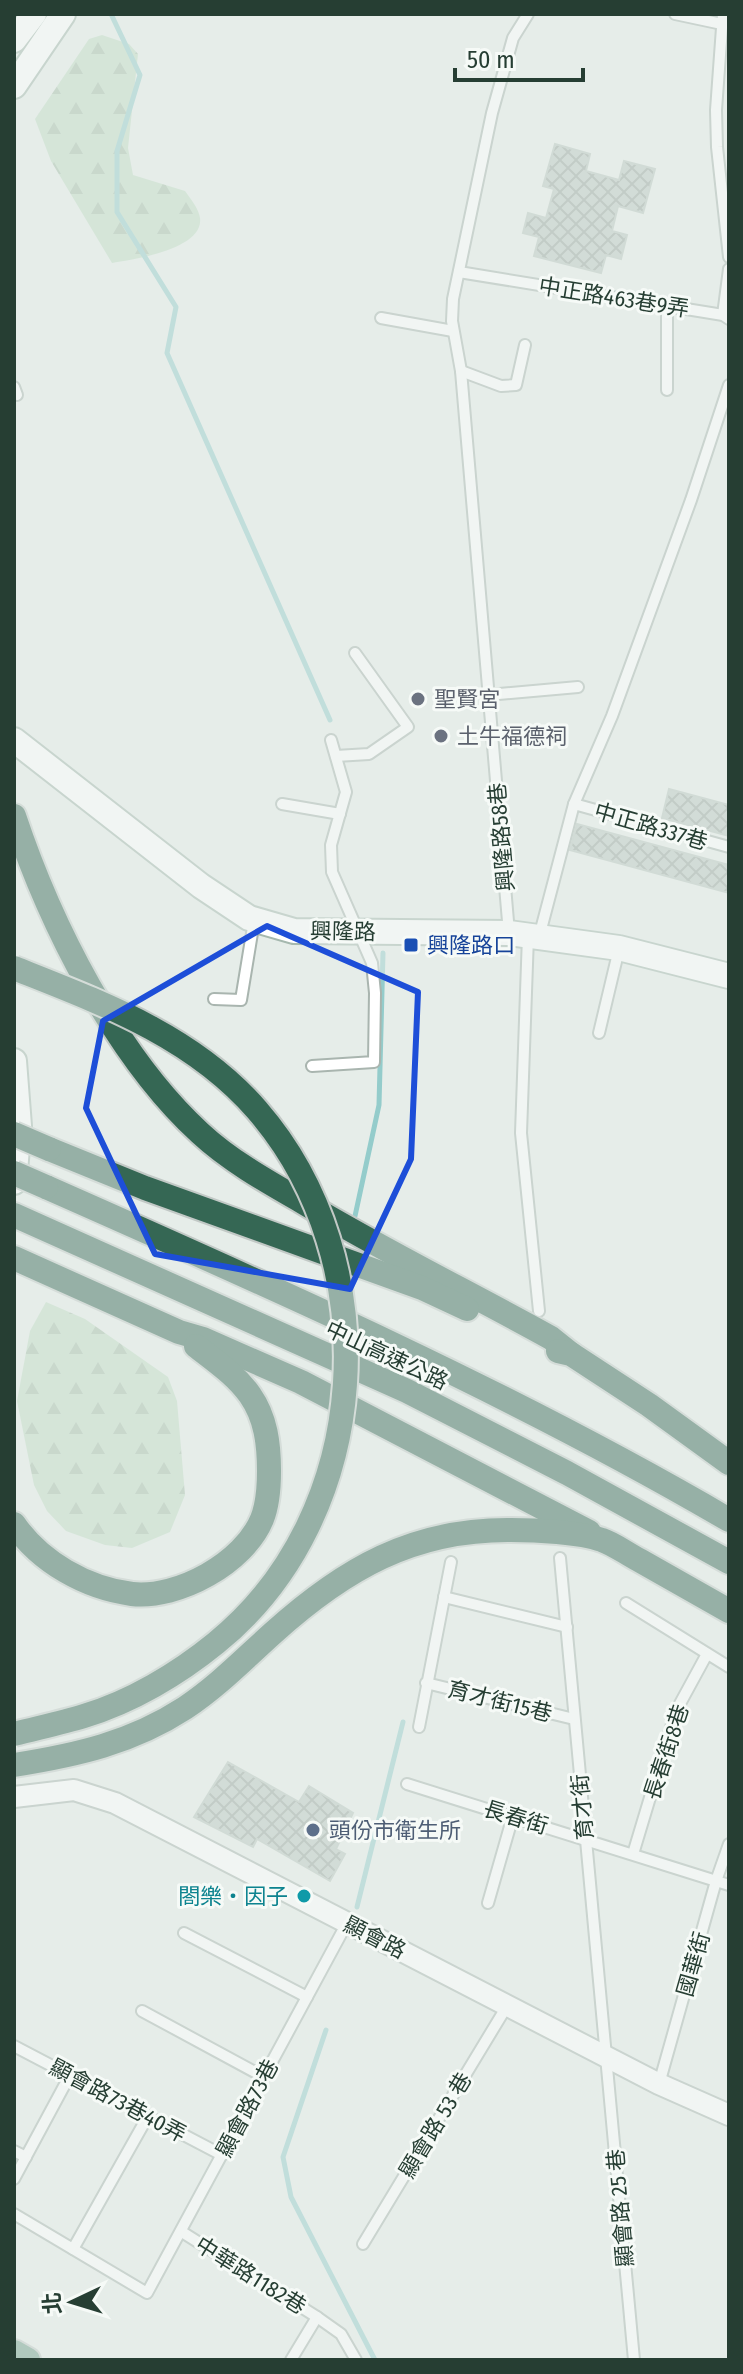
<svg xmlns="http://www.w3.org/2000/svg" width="743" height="2374" viewBox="0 0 743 2374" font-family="'Fira Sans Condensed','Noto Sans TC',sans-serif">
<defs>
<pattern id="forest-firs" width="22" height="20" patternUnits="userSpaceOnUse" patternTransform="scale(2)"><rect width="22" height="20" fill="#c1dcc4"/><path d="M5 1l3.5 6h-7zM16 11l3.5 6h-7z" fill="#a6bea9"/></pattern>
<pattern id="building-cross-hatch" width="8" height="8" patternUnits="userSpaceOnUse" patternTransform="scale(2)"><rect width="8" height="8" fill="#bbc8c1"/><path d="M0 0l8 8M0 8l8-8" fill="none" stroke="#98a49d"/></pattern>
</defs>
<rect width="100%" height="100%" fill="#e6ede9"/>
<g fill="url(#forest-firs)">
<path d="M102,35L129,44L138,54L128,148L133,175L185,191C190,198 199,209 200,218C204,249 135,259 112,263L51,161L35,119L89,39Z"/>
<path d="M46,1302L85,1319L168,1377L177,1401L185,1495L170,1532L132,1548L105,1545L66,1531L47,1511L34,1485L17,1401L30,1331Z"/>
</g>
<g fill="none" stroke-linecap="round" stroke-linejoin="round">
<g stroke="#94cccb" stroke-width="5">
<path d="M111,14L140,75L117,151V212L176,307L167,353L330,720"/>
<path d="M355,1216L379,1105L383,953"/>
<path d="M357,1907L403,1722"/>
<path d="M326,2030L283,2157L291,2197L375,2360"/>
</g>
</g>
<g fill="url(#building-cross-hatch)" stroke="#b9c6be" stroke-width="2">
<path d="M555,144L590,154L586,171L619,180L624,161L655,169L643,213L618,206L612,231L627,235L621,259L606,255L601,273L534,256L539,237L523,233L528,213L546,218L554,189L543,186Z"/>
<path d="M669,789L729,805V836L662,818Z"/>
<path d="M577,824L729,865V893L570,850Z"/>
<path d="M228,1762L299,1802L309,1786L353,1813L336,1849L345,1854L330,1881L257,1839L253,1847L194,1817Z"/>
</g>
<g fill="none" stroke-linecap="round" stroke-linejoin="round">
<g stroke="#a9b5af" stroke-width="14">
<g id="lane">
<path d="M675,14L722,24"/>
<path d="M723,14L716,110L717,147L729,257"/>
<path d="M459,272L723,315L729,319"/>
<path d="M723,315L729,269"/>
<path d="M381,318L453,331"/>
<path d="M461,371L501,386L516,385L525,345"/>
<path d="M14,387L17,395"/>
<path d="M667,390V306"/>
<path d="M488,695L578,687"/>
<path d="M336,756L369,754L408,727L355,653"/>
<path d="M282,804L340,814"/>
<path d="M574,804L729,847"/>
<path d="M509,933L461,371L452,321L453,299L492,113L513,38L528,14"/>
<path d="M528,936L521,1133L539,1311"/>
<path d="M539,937L574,804L612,716L691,500L729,385"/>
<path d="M214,999L241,1000L254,921"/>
<path d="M599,1033L619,949"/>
<path d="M312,1066L374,1062L375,993L372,963L332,872L331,845L346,792L331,740"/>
<path d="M560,1558L634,2360"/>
<path d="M444,1597L567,1627"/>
<path d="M626,1603L729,1667"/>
<path d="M426,1683L574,1719"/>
<path d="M419,1727L451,1562"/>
<path d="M407,1784L729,1885"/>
<path d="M633,1854L676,1711L707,1654"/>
<path d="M488,1903L513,1816"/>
<path d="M184,1933L307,1997"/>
<path d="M142,2011L264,2077"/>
<path d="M14,2046L222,2155"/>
<path d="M659,2084L716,1881L729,1844"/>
<path d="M14,2151L26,2157"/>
<path d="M14,2179L70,2075"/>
<path d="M14,2214L147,2293L347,1923"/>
<path d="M182,2232L317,2317L291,2360"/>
<path d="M363,2244L507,2006"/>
<path d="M73,2249L148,2116"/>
<path d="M317,2317L341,2334L356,2360"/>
</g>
</g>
<g stroke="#a9b5af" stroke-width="24">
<path id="street" d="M14,1797L74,1790L115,1803L659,2084L729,2115"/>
</g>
<g stroke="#a5b8ae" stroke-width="28">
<g id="secondary">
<path d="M14,40L34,14"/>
<path d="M14,86L63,14"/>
<path d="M14,740L201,886L249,918L294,931L509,933L619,948L729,976"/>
<path d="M14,1061L19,1126L14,1182"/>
</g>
</g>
<g stroke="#c2c9c6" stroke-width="28">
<path id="primary" d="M14,2352L28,2360"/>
</g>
<g stroke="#c2c9c6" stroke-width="28">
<g id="highway">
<path d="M14,816C50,924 116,1056 200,1133C229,1160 266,1181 301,1201C382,1250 468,1292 551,1338L571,1354"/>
<path d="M49,1149L145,1188L422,1288L467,1309"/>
<path d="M46,1187C277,1289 510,1392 729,1520"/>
<path d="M14,1215L407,1391L567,1473L729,1562"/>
<path d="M14,1258L179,1332L203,1339L301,1382L589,1532"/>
<path d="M558,1351L571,1354L649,1405L729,1463"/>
<path d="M14,1524C40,1562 86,1588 132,1594C178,1599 244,1563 262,1519C268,1504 269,1487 269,1471C269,1444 266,1418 250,1395C236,1375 215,1361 196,1346"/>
<path d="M14,1765C77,1755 131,1743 185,1708C218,1686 244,1659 273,1633C344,1569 413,1529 511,1530C535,1530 580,1532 602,1540C614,1544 627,1554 639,1560C669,1577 699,1594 729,1611"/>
</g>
</g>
<use href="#lane" stroke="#fff" stroke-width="10"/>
<use href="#street" stroke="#fff" stroke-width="20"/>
<use href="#secondary" stroke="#fff" stroke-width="24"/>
<use href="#primary" stroke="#6f9e8a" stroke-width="24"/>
<use href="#highway" stroke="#356754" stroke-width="24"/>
<g stroke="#c2c9c6" stroke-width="28" stroke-linecap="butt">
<g id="highway-bridge">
<path d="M14,968C102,1003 193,1036 257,1110C388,1261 374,1515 216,1643C178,1674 131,1702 84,1716C61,1723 37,1728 14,1734"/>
<path d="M14,1134L49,1149"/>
<path d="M14,1173L46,1187"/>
</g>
</g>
<use href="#highway-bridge" stroke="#356754" stroke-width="24"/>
</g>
<path d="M0 0H743V2374H0ZM267,926L418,992L411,1159L350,1289L155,1254L86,1108L103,1021Z" fill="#e6ede9" fill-opacity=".55" fill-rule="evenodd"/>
<path fill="none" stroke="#1d4ed8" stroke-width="6" stroke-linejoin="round" d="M267,926L418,992L411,1159L350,1289L155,1254L86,1108L103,1021Z"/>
<g fill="#6b7280" stroke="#f6faf7" stroke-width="3">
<circle cx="418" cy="699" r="8"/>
<circle cx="441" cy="736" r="8"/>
</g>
<rect fill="#1a4fb4" stroke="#f6faf7" stroke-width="3" x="403" y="937" width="16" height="16" rx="4"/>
<circle fill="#5c6f8a" stroke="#f6faf7" stroke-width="3" cx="313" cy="1830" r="8"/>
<circle fill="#0f9aa8" stroke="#f6faf7" stroke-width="3" cx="304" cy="1896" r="8"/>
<g text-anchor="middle" stroke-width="6" stroke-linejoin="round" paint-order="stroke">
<g font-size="22" fill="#263e33" stroke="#f6faf7">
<text transform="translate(614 297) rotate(9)" y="8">中正路463巷9弄</text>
<text transform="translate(651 826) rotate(16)" y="8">中正路337巷</text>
<text transform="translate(501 837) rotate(-95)" y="8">興隆路58巷</text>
<text transform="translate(343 931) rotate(1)" y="8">興隆路</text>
<text transform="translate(387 1355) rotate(25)" y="8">中山高速公路</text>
<text transform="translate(500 1701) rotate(14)" y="8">育才街15巷</text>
<text transform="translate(666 1752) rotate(-72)" y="8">長春街8巷</text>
<text transform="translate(582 1807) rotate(-95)" y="8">育才街</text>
<text transform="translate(516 1817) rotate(17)" y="8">長春街</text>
<text transform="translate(375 1937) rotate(27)" y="8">顯會路</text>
<text transform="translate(693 1964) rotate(-74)" y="8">國華街</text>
<text transform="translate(118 2100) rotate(28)" y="8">顯會路73巷40弄</text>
<text transform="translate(247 2108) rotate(-62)" y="8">顯會路73巷</text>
<text transform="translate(435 2125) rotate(-59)" y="8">顯會路 53 巷</text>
<text transform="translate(620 2208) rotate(-95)" y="8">顯會路 25 巷</text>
<text transform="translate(251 2275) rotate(32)" y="8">中華路1182巷</text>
</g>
<g font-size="22" fill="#5b616d" stroke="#f6faf7" text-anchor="start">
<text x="434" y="707">聖賢宮</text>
<text x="457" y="744">土牛福德祠</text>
</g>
<g font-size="22" fill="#164399" stroke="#f6faf7" text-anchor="start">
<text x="427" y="953">興隆路口</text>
</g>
<g font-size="22" fill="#4e5e75" stroke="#f6faf7" text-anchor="start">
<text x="329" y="1838">頭份市衛生所</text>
</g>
<g font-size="22" fill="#0d838f" stroke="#f6faf7" text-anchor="end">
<text x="288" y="1904">閤樂‧因子</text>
</g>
</g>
<rect width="743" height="2374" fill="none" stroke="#263e33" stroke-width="32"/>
<g transform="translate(72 2302) rotate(266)" stroke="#f6faf7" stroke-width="6" paint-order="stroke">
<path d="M0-6L14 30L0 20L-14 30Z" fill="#263e33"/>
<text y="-12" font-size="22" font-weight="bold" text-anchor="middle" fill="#263e33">北</text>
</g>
<path d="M455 68v12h128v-12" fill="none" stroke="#263e33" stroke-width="4"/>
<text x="467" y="68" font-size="24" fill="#263e33" stroke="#f6faf7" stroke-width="6" paint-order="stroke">50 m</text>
</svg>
